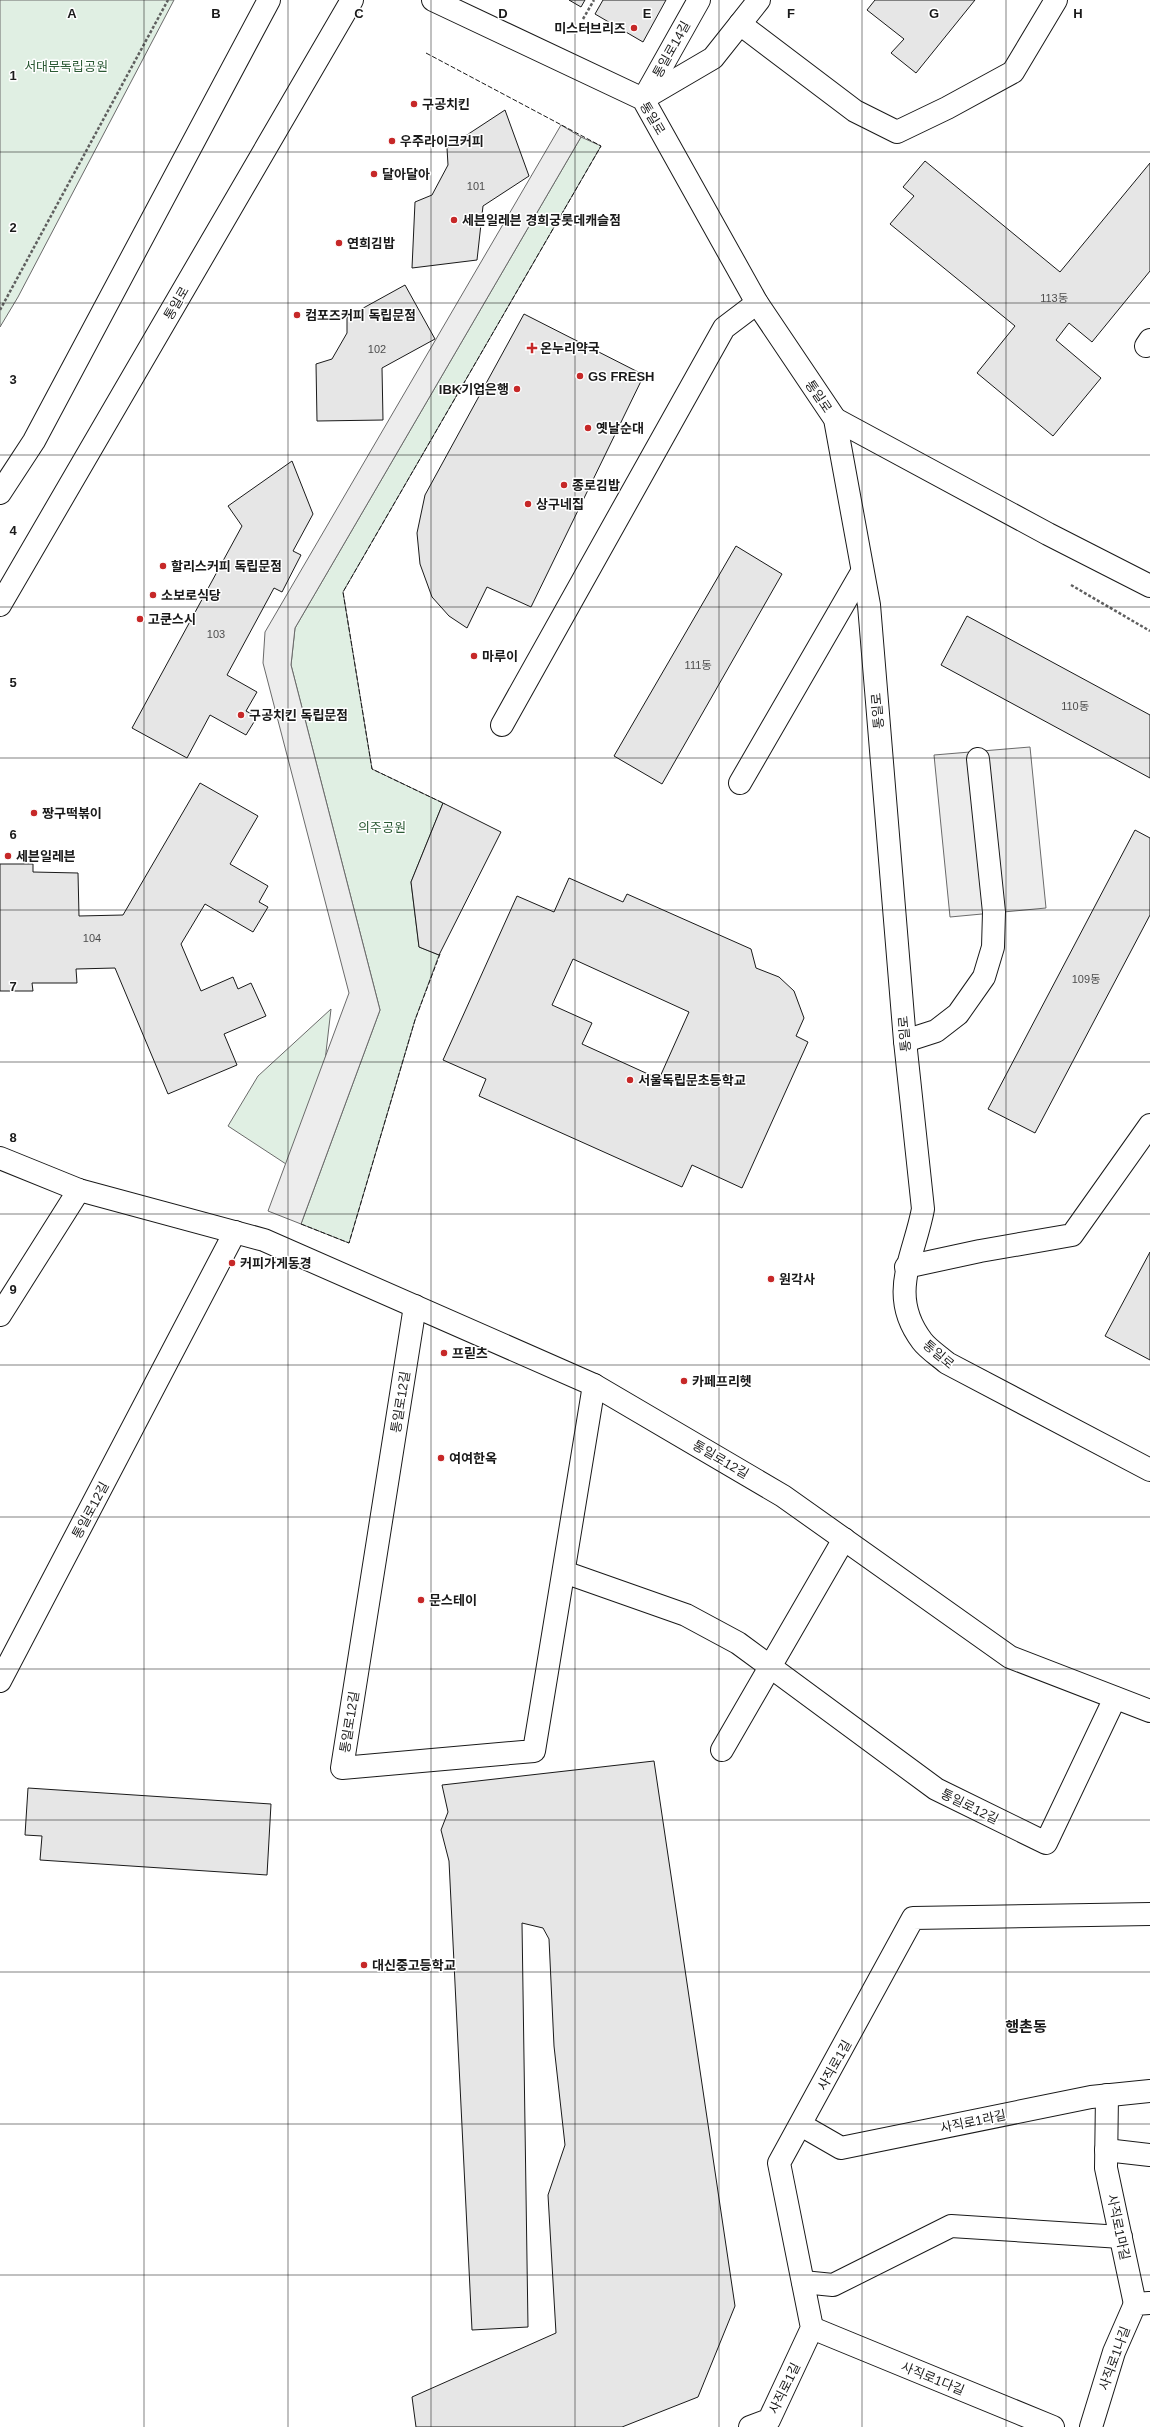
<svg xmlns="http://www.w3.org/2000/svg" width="1150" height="2427" viewBox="0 0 1150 2427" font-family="Helvetica,'Noto Sans KR',sans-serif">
<rect width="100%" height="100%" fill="#fff"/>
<g fill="#e0efe3" stroke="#6a6a6a">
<path d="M0,0H174L18,297L0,327Z"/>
<path d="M581,137L601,146L343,592L372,769L443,803L411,882L419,947L439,955L415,1020L349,1243L301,1224L380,1010L291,665L295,628Z"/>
<path d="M331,1009L316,1139L286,1164L228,1126L258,1076Z"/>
</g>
<g fill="#ededed" stroke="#6a6a6a">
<path d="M561,125L581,137L295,628L291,665L380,1010L301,1224L268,1211L349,993L263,663L265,632Z"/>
<path d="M1030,747L1046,908L950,917L934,755Z"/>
</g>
<g fill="#e6e6e6" stroke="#1a1a1a" fill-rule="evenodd">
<path d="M569,0H585L581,7Z"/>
<path d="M603,0H666L643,42L595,14Z"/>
<path d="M875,0H975L916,73L891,53L904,39L867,10Z"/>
<path d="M505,110L529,176L483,206L477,260L412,268L415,202L432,195L448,165L447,148Z"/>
<path d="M925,161L1060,272L1150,163V271L1092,342L1069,323L1056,340L1101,378L1053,436L977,373L1015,326L890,224L914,196L903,187Z"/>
<path d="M405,285L435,339L382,368L383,420L317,421L316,364L332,359L347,333V317Z"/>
<path d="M524,314L644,375L531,607L487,587L467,628L449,616L432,597L420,564L417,533L425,495Z"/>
<path d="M292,461L313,514L293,551L301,555L282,592L274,588L227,675L257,692L246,711L257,717L246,735L210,715L187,758L132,728L242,526L228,506Z"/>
<path d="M736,546L782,574L662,784L614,756Z"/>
<path d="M967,616L1150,715V778L941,665Z"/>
<path d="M200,783L258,816L230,864L268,886L259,902L268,907L253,932L205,904L181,944L201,991L233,977L238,989L251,983L266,1016L224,1034L237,1065L168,1094L115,968L76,969L77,983H32L33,991H0V864H33V872L78,873L79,916L123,915Z"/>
<path d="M443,803L501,832L439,955L419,947L411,882Z"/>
<path d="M1135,830L1150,838V915L1035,1133L988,1109Z"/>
<path d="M569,878L623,902L627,894L751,949L756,968L779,977L794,991L804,1018L796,1036L808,1042L742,1188L692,1165L682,1187L479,1096L486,1079L443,1060L517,896L554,912ZM573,959L689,1012L659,1079L582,1044L592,1023L552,1005Z"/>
<path d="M1150,1252V1360L1105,1336Z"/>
<path d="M654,1761L735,2306L698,2397L622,2427H416L412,2397L556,2333L548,2195L565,2145L554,2046L549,1939L543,1928L522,1923L528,2327L472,2330L449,1861L441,1830L448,1812L442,1785Z"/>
<path d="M28,1788L271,1804L267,1875L40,1860L42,1836L25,1835Z"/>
</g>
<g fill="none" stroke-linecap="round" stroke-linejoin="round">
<g stroke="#1a1a1a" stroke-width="24">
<g id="minor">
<path d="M433,0L643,99L757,303L835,419L869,605L905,1041L923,1209C914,1257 887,1295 922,1341C928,1349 939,1356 947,1363L1150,1470"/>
<path d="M740,24L855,111L897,132L947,108L1013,72L1056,0"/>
<path d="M644,98L699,0"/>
<path d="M643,99L713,58L759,0"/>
<path d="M1146,346L1150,340"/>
<path d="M835,419L1048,534L1150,586"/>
<path d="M502,725L724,328L757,303"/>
<path d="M740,783L862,572"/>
<path d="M905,1041L936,1031L958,1014L984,977L993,947L994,912L978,759"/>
<path d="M0,1158L79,1190L264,1240L594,1385L783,1496L1010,1657L1150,1711"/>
<path d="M906,1267L980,1251L1072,1235L1150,1125"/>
<path d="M415,1306L342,1768L534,1751L594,1385"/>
<path d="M0,1315L79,1190"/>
<path d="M564,1572L686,1615L738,1643L936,1789L1046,1843L1115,1698"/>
<path d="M0,1681L235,1232"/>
<path d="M722,1750L844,1539"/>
<path d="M1107,2095L1106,2168L1135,2304"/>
<path d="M801,2125L841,2148L1091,2097L1150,2091"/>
<path d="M1106,2150L1150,2155"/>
<path d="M803,2282L833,2285L951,2226L1121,2237"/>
<path d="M812,2328L1053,2427"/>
<path d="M750,2427L769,2420L812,2328L779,2163L913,1918L1150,1914"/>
<path d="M1091,2427L1114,2352L1135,2304L1149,2303"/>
</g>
</g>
<g stroke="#1a1a1a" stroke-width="24">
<g id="major">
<path d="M0,493L34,441L269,0"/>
<path d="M0,605L352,0"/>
</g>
</g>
<g stroke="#5f5f5f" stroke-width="2.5" stroke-dasharray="3 2" stroke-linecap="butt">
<path d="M583,19L594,0"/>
<path d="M0,310L168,0"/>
<path d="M1071,585L1150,631"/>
</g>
<use href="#minor" stroke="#fff" stroke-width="22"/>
<use href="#major" stroke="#fff" stroke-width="22"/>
<g stroke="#1a1a1a" stroke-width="1" stroke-dasharray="5 2" stroke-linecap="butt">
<path d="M426,53L601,146L343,592L372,769L445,804"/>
<path d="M301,1224L349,1243L415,1020L440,954"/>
</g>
</g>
<path fill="none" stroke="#1a1a1a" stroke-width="1" stroke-opacity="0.55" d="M144,0V2427M288,0V2427M431,0V2427M575,0V2427M719,0V2427M862,0V2427M1006,0V2427M0,152H1150M0,303H1150M0,455H1150M0,607H1150M0,758H1150M0,910H1150M0,1062H1150M0,1214H1150M0,1365H1150M0,1517H1150M0,1669H1150M0,1820H1150M0,1972H1150M0,2124H1150M0,2275H1150"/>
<g fill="#c62828" stroke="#fff" stroke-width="1.5">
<circle cx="634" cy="28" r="4"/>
<circle cx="414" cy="104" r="4"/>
<circle cx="392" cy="141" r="4"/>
<circle cx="374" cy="174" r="4"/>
<circle cx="454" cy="220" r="4"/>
<circle cx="339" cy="243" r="4"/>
<circle cx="297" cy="315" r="4"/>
<path d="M530 342h4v4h4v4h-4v4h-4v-4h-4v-4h4z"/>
<circle cx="580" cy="376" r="4"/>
<circle cx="517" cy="389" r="4"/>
<circle cx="588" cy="428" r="4"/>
<circle cx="564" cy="485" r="4"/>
<circle cx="528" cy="504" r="4"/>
<circle cx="163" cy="566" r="4"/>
<circle cx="153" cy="595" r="4"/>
<circle cx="140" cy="619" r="4"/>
<circle cx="474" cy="656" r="4"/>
<circle cx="241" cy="715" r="4"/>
<circle cx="34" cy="813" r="4"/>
<circle cx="8" cy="856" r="4"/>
<circle cx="630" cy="1080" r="4"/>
<circle cx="232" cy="1263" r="4"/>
<circle cx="771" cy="1279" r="4"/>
<circle cx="444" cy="1353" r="4"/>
<circle cx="684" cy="1381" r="4"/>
<circle cx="441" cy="1458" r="4"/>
<circle cx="421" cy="1600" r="4"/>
<circle cx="364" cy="1965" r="4"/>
</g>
<g text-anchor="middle" stroke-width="3" stroke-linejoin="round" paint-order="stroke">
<g font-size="11" fill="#4d4d4d">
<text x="476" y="190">101</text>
<text x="1054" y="302">113동</text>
<text x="377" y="353">102</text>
<text x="216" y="638">103</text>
<text x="698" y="669">111동</text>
<text x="1075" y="710">110동</text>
<text x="92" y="942">104</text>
<text x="1086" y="983">109동</text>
</g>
<g font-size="13" font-weight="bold" fill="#1a1a1a" stroke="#fff" text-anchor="start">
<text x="626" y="33" text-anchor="end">미스터브리즈</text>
<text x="422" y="109">구공치킨</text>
<text x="400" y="146">우주라이크커피</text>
<text x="382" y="179">달아달아</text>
<text x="462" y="225">세븐일레븐 경희궁롯데캐슬점</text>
<text x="347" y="248">연희김밥</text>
<text x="305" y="320">컴포즈커피 독립문점</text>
<text x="540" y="353">온누리약국</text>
<text x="588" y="381">GS FRESH</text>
<text x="509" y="394" text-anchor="end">IBK기업은행</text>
<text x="596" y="433">옛날순대</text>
<text x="572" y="490">종로김밥</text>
<text x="536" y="509">상구네집</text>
<text x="171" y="571">할리스커피 독립문점</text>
<text x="161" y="600">소보로식당</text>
<text x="148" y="624">고쿤스시</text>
<text x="482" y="661">마루이</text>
<text x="249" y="720">구공치킨 독립문점</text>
<text x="42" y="818">짱구떡볶이</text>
<text x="16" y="861">세븐일레븐</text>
<text x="638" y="1085">서울독립문초등학교</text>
<text x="240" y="1268">커피가게동경</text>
<text x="779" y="1284">원각사</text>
<text x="452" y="1358">프릳츠</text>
<text x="692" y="1386">카페프리헷</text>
<text x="449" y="1463">여여한옥</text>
<text x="429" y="1605">문스테이</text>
<text x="372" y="1970">대신중고등학교</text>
</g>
<g font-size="13" fill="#1a1a1a" stroke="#fff">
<text transform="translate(671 49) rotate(-61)" y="5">통일로14길</text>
<text transform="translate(653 118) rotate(59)" y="5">통일로</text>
<text transform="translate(176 303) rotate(-60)" y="5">통일로</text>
<text transform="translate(819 396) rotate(56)" y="5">통일로</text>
<text transform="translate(877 711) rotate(-95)" y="5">통일로</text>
<text transform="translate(904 1034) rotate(-95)" y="5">통일로</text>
<text transform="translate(939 1354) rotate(40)" y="5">통일로</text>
<text transform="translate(400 1402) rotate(-81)" y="5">통일로12길</text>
<text transform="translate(721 1459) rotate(30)" y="5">통일로12길</text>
<text transform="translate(90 1510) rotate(-62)" y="5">통일로12길</text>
<text transform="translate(349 1722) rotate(-81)" y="5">통일로12길</text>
<text transform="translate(970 1806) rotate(26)" y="5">통일로12길</text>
<text transform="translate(834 2065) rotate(-61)" y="5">사직로1길</text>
<text transform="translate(973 2121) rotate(-12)" y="5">사직로1라길</text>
<text transform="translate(1119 2227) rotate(78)" y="5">사직로1마길</text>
<text transform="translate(1114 2358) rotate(-70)" y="5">사직로1나길</text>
<text transform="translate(933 2378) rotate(22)" y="5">사직로1다길</text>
<text transform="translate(784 2388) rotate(-64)" y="5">사직로1길</text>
</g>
<g font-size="13" fill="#2b5a34" stroke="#fff">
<text x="66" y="71">서대문독립공원</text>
<text x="382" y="832">의주공원</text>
</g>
<g font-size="15" font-weight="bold" fill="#1a1a1a" stroke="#fff">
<text x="1026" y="2032">행촌동</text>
</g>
</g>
<g font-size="13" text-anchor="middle" font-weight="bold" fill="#1a1a1a" stroke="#fff" stroke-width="3" stroke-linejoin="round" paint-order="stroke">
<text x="72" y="18">A</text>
<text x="216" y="18">B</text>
<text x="359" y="18">C</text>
<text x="503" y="18">D</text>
<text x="647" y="18">E</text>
<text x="791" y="18">F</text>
<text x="934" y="18">G</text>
<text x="1078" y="18">H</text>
<text x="13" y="80">1</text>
<text x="13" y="232">2</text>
<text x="13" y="384">3</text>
<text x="13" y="535">4</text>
<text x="13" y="687">5</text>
<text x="13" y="839">6</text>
<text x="13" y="991">7</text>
<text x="13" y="1142">8</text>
<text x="13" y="1294">9</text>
</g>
</svg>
